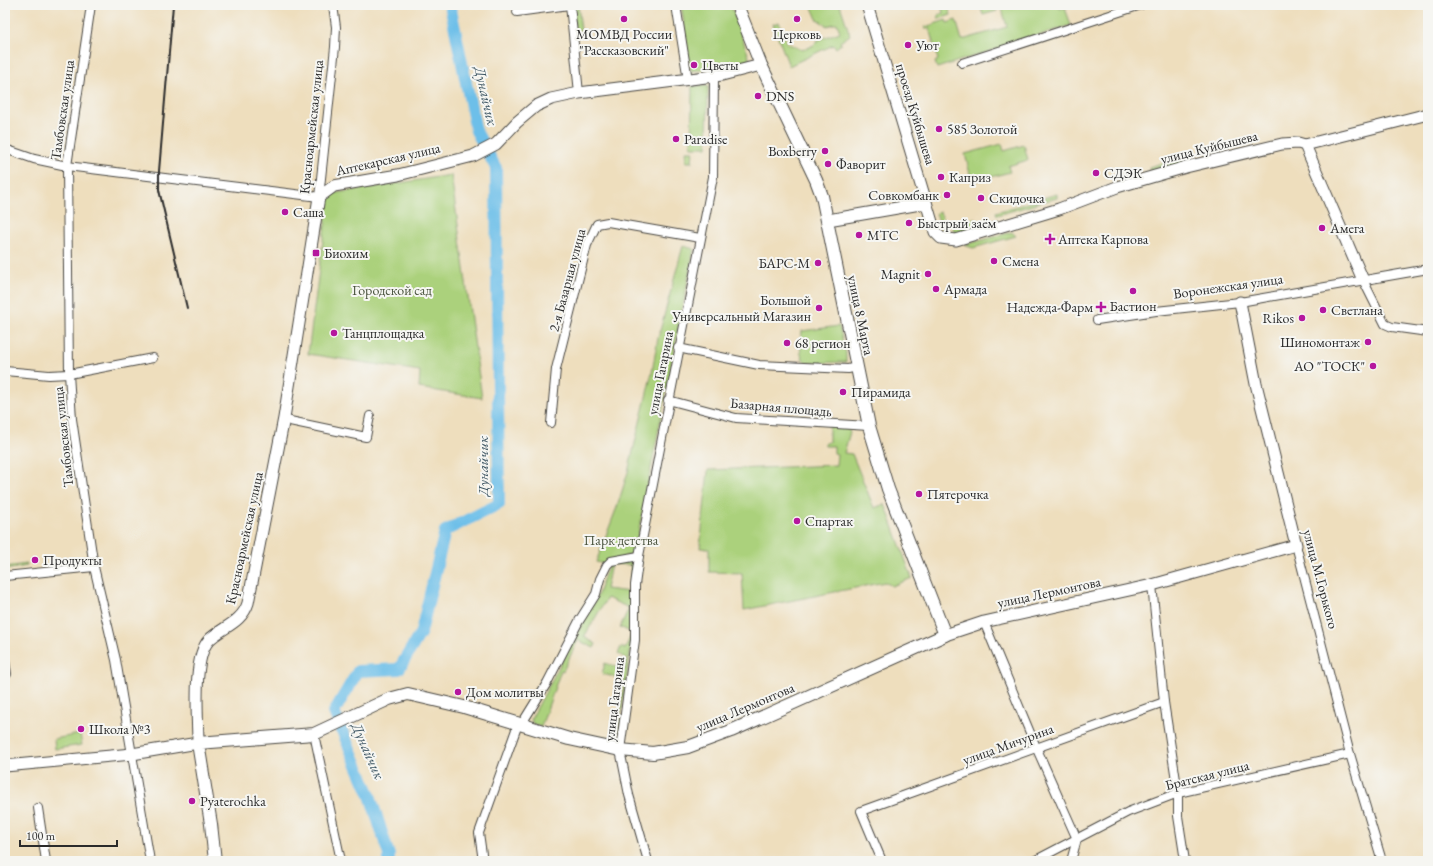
<svg xmlns="http://www.w3.org/2000/svg" width="1433" height="866" viewBox="0 0 1433 866" font-family="'EB Garamond',serif">
<rect width="100%" height="100%" fill="#f6f6f2"/>
<filter id="ink" filterUnits="userSpaceOnUse"><feTurbulence type="fractalNoise" baseFrequency=".025" numOctaves="2"/><feDisplacementMap in="SourceGraphic" scale="8" xChannelSelector="R" yChannelSelector="G"/><feConvolveMatrix kernelMatrix="1 2 1 2 8 2 1 2 1" color-interpolation-filters="sRGB"/></filter>
<filter id="wash" filterUnits="userSpaceOnUse"><feTurbulence type="fractalNoise" baseFrequency=".012" numOctaves="4" result="noise"/><feDisplacementMap in="SourceGraphic" scale="16" xChannelSelector="R" yChannelSelector="G"/><feGaussianBlur stdDeviation="0.9" result="paint"/><feColorMatrix in="noise" values="0 0 0 0 0 0 0 0 0 0 0 0 0 0 0 0 0 1.4 0 .05"/><feComposite in="paint" operator="in"/></filter>
<g filter="url(#wash)">
<rect width="100%" height="100%" fill="#eedebd"/>
<g fill="#abd17b" stroke="#6b7e53" fill-rule="evenodd">
<path d="M572,5H578L581,30L575,31Z"/>
<path d="M681,5H731L749,57V62L744,66L691,71Z"/>
<path d="M811,5H840L850,35L840,42L841,44L836,48L833,45L789,66L773,24L779,22L787,43L802,50L814,45L818,40L840,32L837,23L827,26L817,19Z"/>
<path d="M941,5H948L951,15L939,19L938,15L943,13Z"/>
<path d="M980,5H995L997,11L983,15Z"/>
<path d="M1001,5H1059L1060,9L1065,7V5H1073L1065,8L1071,25L937,68L935,62L938,60L929,28L925,29V27L946,20L947,23L956,20L962,40L1007,27Z"/>
<path d="M692,86H708L707,147H691Z"/>
<path d="M1002,144L1004,151L1024,145L1028,160L1008,166L1010,172L972,182L965,154Z"/>
<path d="M686,151H693L692,162H686Z"/>
<path d="M1184,157V162L1151,176L1149,167Z"/>
<path d="M451,175L482,398L419,388L420,371L308,354L329,194Z"/>
<path d="M1057,194V198L1037,203L1036,200Z"/>
<path d="M1035,201L1036,204L997,215L996,212Z"/>
<path d="M940,212L949,234L941,228L936,213Z"/>
<path d="M975,218L977,226L974,229L955,234L952,225Z"/>
<path d="M1012,232L1016,236L973,248L964,245Z"/>
<path d="M683,246L694,249L635,550L632,554L604,564L596,562L617,507L628,472L652,372L658,338Z"/>
<path d="M839,326L846,353V362L808,363C797,359 801,341 802,331Z"/>
<path d="M829,425L847,428L850,432L844,453L852,454L874,508L885,504L912,578L892,586L885,582L744,610L742,573L709,572V549L700,548L708,470L836,465L837,454L834,453V446H825V443L829,442Z"/>
<path d="M634,558L633,632L618,738L613,742L569,734L617,738L624,679L602,674L605,663L625,670L627,659L618,654L621,647L625,649L632,633L620,627L629,608L607,598L584,637L596,644L594,648L578,640L563,671L561,670L541,727L533,724L531,719L598,594L608,566L613,562ZM611,564L631,565L630,592L606,589Z"/>
<path d="M27,564V566L5,570V567Z"/>
<path d="M80,734L82,745L55,749L54,739Z"/>
</g>
<g fill="none" stroke-linecap="round" stroke-linejoin="round">
<path stroke="#6dbfe9" stroke-width="12" d="M389,861V855L370,795L334,712L358,671L399,669L421,632L445,531L499,504L496,168L476,131L450,5"/>
</g>
</g>
<g filter="url(#ink)">
<g fill="none" stroke-linecap="round" stroke-linejoin="round">
<g stroke="#484641" stroke-width="10">
<g id="street">
<path d="M91,5L67,166L69,374L72,419L94,567L116,660L150,861"/>
<path d="M570,5L579,93"/>
<path d="M676,5L688,80"/>
<path d="M517,12L569,5"/>
<path d="M962,63L1141,5"/>
<path d="M5,149L34,159L67,166L319,197L335,47L336,27L333,5"/>
<path d="M1363,280L1385,324L1392,327L1428,332"/>
<path d="M1097,320L1156,311L1240,302L1428,269"/>
<path d="M678,348L759,365L848,369L857,367"/>
<path d="M5,371L49,375L69,374L153,358"/>
<path d="M668,400L736,418L869,426"/>
<path d="M284,418L290,421L366,437L370,416"/>
<path d="M551,423L556,369L587,245L597,224L608,222L700,238"/>
<path d="M1296,545L1350,754L1382,861"/>
<path d="M5,576L94,567"/>
<path d="M1152,585L1164,702L1178,793V816L1185,861"/>
<path d="M984,622L1036,747L1077,839L1071,861"/>
<path d="M5,661L7,674"/>
<path d="M521,725L547,683L579,621L596,594L600,579L607,565L611,561L639,556"/>
<path d="M314,734L341,861"/>
<path d="M38,808L46,861"/>
<path d="M483,861L479,833L518,724"/>
<path d="M648,861L629,795L620,750L635,640V585L639,556L713,177L714,77"/>
<path d="M882,861L861,811L1164,702"/>
<path d="M1034,861L1128,812L1178,793L1350,754"/>
</g>
</g>
<g stroke="#484641" stroke-width="13">
<g id="secondary">
<path d="M867,5L935,232L941,238L956,240L1059,209L1117,187L1186,167L1282,144L1298,143L1305,145L1428,114"/>
<path d="M1305,145L1363,280"/>
<path d="M828,220L926,203"/>
<path d="M945,635L984,622L1152,585L1296,545L1256,384L1240,302"/>
<path d="M5,766L132,754L198,743C198,718 192,658 209,640C222,627 242,623 248,603L284,418L319,197L334,186L398,175L473,156L496,144L517,122L536,106L551,99L579,93L722,75L761,65"/>
</g>
</g>
<g stroke="#484641" stroke-width="14">
<path id="primary" d="M215,861L211,824L198,743L314,734L389,699L408,694L464,707L569,739L620,750L653,753L688,747L731,731L945,635L888,489L869,426L822,196L816,180L761,65L737,5"/>
</g>
<use href="#street" stroke="#fff" stroke-width="8"/>
<use href="#secondary" stroke="#fff" stroke-width="11"/>
<use href="#primary" stroke="#fff" stroke-width="12"/>
<path stroke="#2b2b2b" stroke-width="2" d="M173,5L159,171V190L187,308"/>
</g>
</g>
<g fill="#b5179e" stroke="#f6f6f2" stroke-width="1.5">
<circle cx="624" cy="19" r="4"/>
<circle cx="797" cy="19" r="4"/>
<circle cx="908" cy="45" r="4"/>
<circle cx="694" cy="65" r="4"/>
<circle cx="758" cy="96" r="4"/>
<circle cx="939" cy="129" r="4"/>
<circle cx="676" cy="139" r="4"/>
<circle cx="825" cy="151" r="4"/>
<circle cx="828" cy="164" r="4"/>
<circle cx="1096" cy="173" r="4"/>
<circle cx="941" cy="177" r="4"/>
<circle cx="947" cy="195" r="4"/>
<circle cx="981" cy="198" r="4"/>
<circle cx="285" cy="212" r="4"/>
<circle cx="909" cy="223" r="4"/>
<circle cx="1322" cy="228" r="4"/>
<circle cx="859" cy="235" r="4"/>
<path d="M1048 233h4v4h4v4h-4v4h-4v-4h-4v-4h4z"/>
<rect x="312" y="249" width="8" height="8" rx="2"/>
<circle cx="994" cy="261" r="4"/>
<circle cx="818" cy="263" r="4"/>
<circle cx="928" cy="274" r="4"/>
<circle cx="936" cy="289" r="4"/>
<circle cx="1133" cy="291" r="4"/>
<path d="M1099 301h4v4h4v4h-4v4h-4v-4h-4v-4h4z"/>
<circle cx="819" cy="308" r="4"/>
<circle cx="1323" cy="310" r="4"/>
<circle cx="1302" cy="318" r="4"/>
<circle cx="334" cy="333" r="4"/>
<circle cx="1368" cy="342" r="4"/>
<circle cx="787" cy="343" r="4"/>
<circle cx="1373" cy="366" r="4"/>
<circle cx="843" cy="392" r="4"/>
<circle cx="919" cy="494" r="4"/>
<circle cx="797" cy="521" r="4"/>
<circle cx="35" cy="560" r="4"/>
<circle cx="458" cy="692" r="4"/>
<circle cx="81" cy="729" r="4"/>
<circle cx="192" cy="801" r="4"/>
</g>
<g text-anchor="middle" stroke-width="4" stroke-linejoin="round" paint-order="stroke">
<g font-size="14" fill="#2b2b2b" stroke="#f6f6f2" text-anchor="start">
<text x="624" y="39" text-anchor="middle">МОМВД России<tspan x="624" dy="16">"Рассказовский"</tspan></text>
<text x="797" y="39" text-anchor="middle">Церковь</text>
<text x="916" y="50">Уют</text>
<text x="702" y="70">Цветы</text>
<text x="766" y="101">DNS</text>
<text x="947" y="134">585 Золотой</text>
<text x="684" y="144">Paradise</text>
<text x="817" y="156" text-anchor="end">Boxberry</text>
<text x="836" y="169">Фаворит</text>
<text x="1104" y="178">СДЭК</text>
<text x="949" y="182">Каприз</text>
<text x="939" y="200" text-anchor="end">Совкомбанк</text>
<text x="989" y="203">Скидочка</text>
<text x="293" y="217">Саша</text>
<text x="917" y="228">Быстрый заём</text>
<text x="1330" y="233">Амега</text>
<text x="867" y="240">МТС</text>
<text x="1058" y="244">Аптека Карпова</text>
<text x="324" y="258">Биохим</text>
<text x="1002" y="266">Смена</text>
<text x="810" y="268" text-anchor="end">БАРС-М</text>
<text x="920" y="279" text-anchor="end">Magnit</text>
<text x="944" y="294">Армада</text>
<text x="811" y="305" text-anchor="end">Большой<tspan x="811" dy="16">Универсальный Магазин</tspan></text>
<text x="1133" y="311" text-anchor="middle">Бастион</text>
<text x="1093" y="312" text-anchor="end">Надежда-Фарм</text>
<text x="1331" y="315">Светлана</text>
<text x="1294" y="323" text-anchor="end">Rikos</text>
<text x="342" y="338">Танцплощадка</text>
<text x="1360" y="347" text-anchor="end">Шиномонтаж</text>
<text x="795" y="348">68 регион</text>
<text x="1365" y="371" text-anchor="end">АО "ТОСК"</text>
<text x="851" y="397">Пирамида</text>
<text x="927" y="499">Пятерочка</text>
<text x="805" y="526">Спартак</text>
<text x="43" y="565">Продукты</text>
<text x="466" y="697">Дом молитвы</text>
<text x="89" y="734">Школа №3</text>
<text x="200" y="806">Pyaterochka</text>
</g>
<g font-size="14" fill="#2b2b2b" stroke="#f6f6f2">
<text transform="translate(62 110) rotate(-82)" y="5">Тамбовская улица</text>
<text transform="translate(916 114) rotate(73)" y="5">проезд Куйбышева</text>
<text transform="translate(311 127) rotate(-84)" y="5">Красноармейская улица</text>
<text transform="translate(1209 147) rotate(-14)" y="5">улица Куйбышева</text>
<text transform="translate(388 159) rotate(-13)" y="5">Аптекарская улица</text>
<text transform="translate(567 280) rotate(-75)" y="5">2-я Базарная улица</text>
<text transform="translate(1228 286) rotate(-8)" y="5">Воронежская улица</text>
<text transform="translate(861 315) rotate(78)" y="5">улица 8 Марта</text>
<text transform="translate(660 373) rotate(-79)" y="5">улица Гагарина</text>
<text transform="translate(781 407) rotate(5)" y="5">Базарная площадь</text>
<text transform="translate(63 437) rotate(-96)" y="5">Тамбовская улица</text>
<text transform="translate(244 538) rotate(-78)" y="5">Красноармейская улица</text>
<text transform="translate(1321 579) rotate(75)" y="5">улица М.Горького</text>
<text transform="translate(1049 592) rotate(-12)" y="5">улица Лермонтова</text>
<text transform="translate(614 699) rotate(-83)" y="5">улица Гагарина</text>
<text transform="translate(745 707) rotate(-23)" y="5">улица Лермонтова</text>
<text transform="translate(1008 744) rotate(-20)" y="5">улица Мичурина</text>
<text transform="translate(1207 775) rotate(-14)" y="5">Братская улица</text>
</g>
<g font-size="14" fill="#4b543f" stroke="#f6f6f2">
<text x="392" y="295">Городской сад</text>
<text x="621" y="545">Парк детства</text>
</g>
<g font-size="15" font-style="italic" fill="#3f5764" stroke="#f6f6f2">
<text transform="translate(486 96) rotate(77)" y="5">Дунайчик</text>
<text transform="translate(483 466) rotate(-90)" y="5">Дунайчик</text>
<text transform="translate(368 751) rotate(66)" y="5">Дунайчик</text>
</g>
</g>
<rect width="1433" height="866" fill="none" stroke="#f6f6f2" stroke-width="20"/>
<path d="M20 840v6h97v-6" fill="none" stroke="#2b2b2b" stroke-width="2"/>
<text x="26" y="840" font-size="12" fill="#2b2b2b" stroke="#f6f6f2" stroke-width="3" paint-order="stroke">100 m</text>
</svg>
